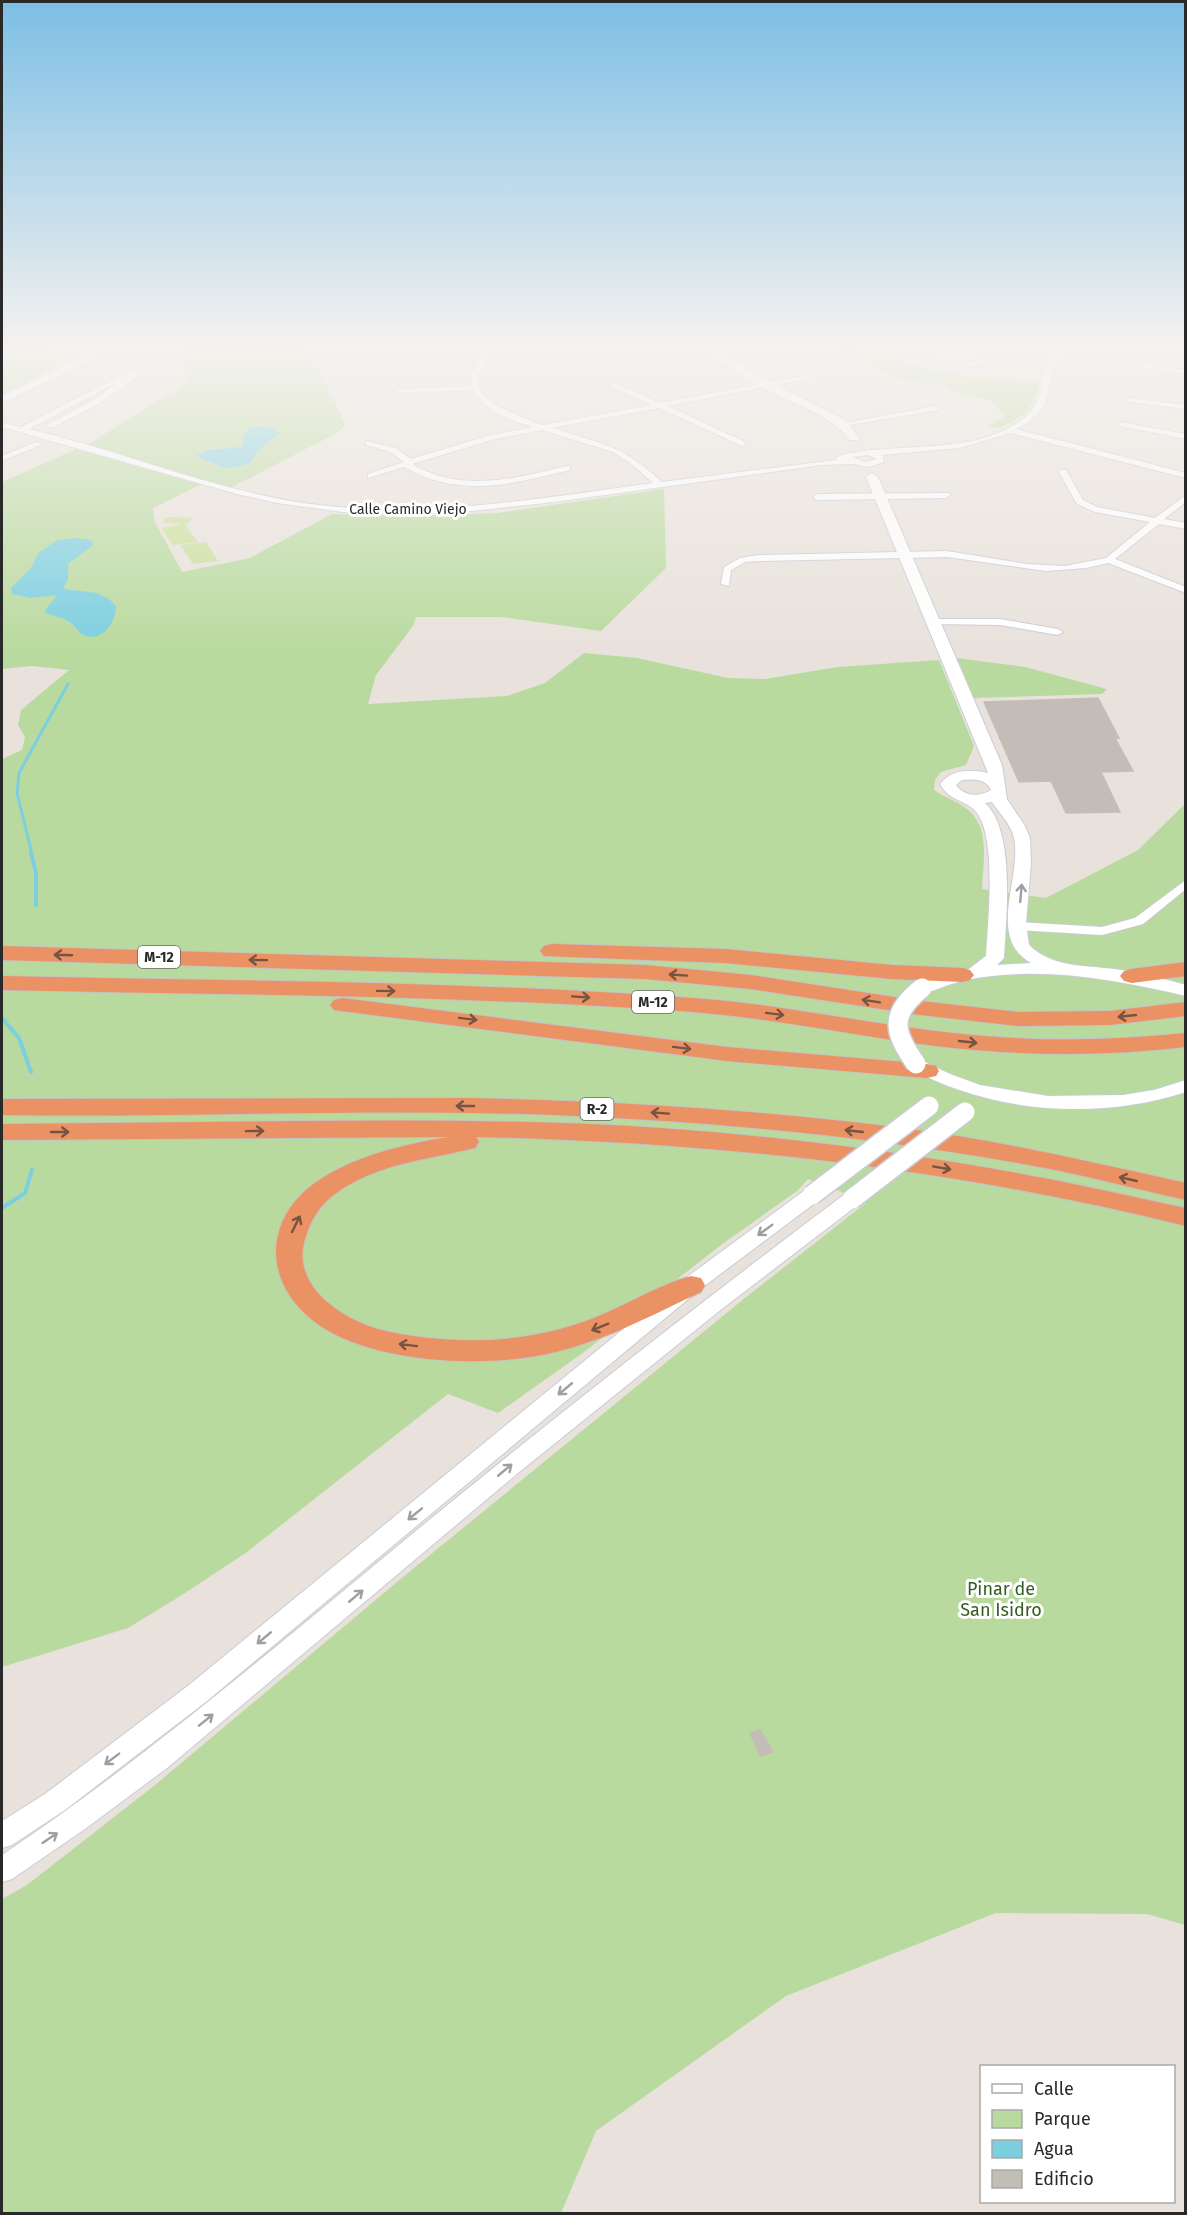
<svg xmlns="http://www.w3.org/2000/svg" width="1187" height="2215" viewBox="0 0 1187 2215" font-family="'Fira Sans',sans-serif">
<rect width="100%" height="100%" fill="#e9e2dc"/>
<g fill="#b9da9e">
<path d="M2,343H7L79,355L2,395Z"/>
<path d="M178,343H294L317,364L345,424L342,429L335,434L230,488L208,481L153,508L155,522L182,572L250,558L332,514L416,516L497,513L664,489L666,568L601,631L502,617H416L413,626L376,675L368,704L507,696L545,683L584,653L637,658L728,678L765,679L838,667L939,660L974,746L966,765L941,772L935,780L934,790C945,798 958,801 967,809C991,828 983,862 982,889L1046,898L1138,850L1185,804V1925L1147,1914L996,1913L786,1996L596,2131L561,2213H2V1899L27,1885L155,1785L403,1577L740,1302L867,1202L808,1179L797,1191L721,1245L584,1352L498,1413L448,1394L247,1552L182,1595L128,1628L2,1667V759L22,750L25,737L18,725L21,710L69,670L32,666L2,669V482L92,442L188,382Z"/>
<path d="M833,343H844L849,348L935,371L978,378L1039,380C1038,406 1022,419 999,428L988,426L1005,416L991,401L957,393L944,385L900,380L835,348Z"/>
<path d="M957,658L1025,667L1107,689L1102,694L974,698Z"/>
</g>
<g fill="#cae09b">
<path d="M166,517L192,518L189,523L185,524L198,542L173,545L161,528L184,524L162,523Z"/>
<path d="M206,542L218,561L193,564L180,545Z"/>
</g>
<g fill="#7bcfe0">
<path d="M261,426L274,428L280,433L263,446L250,462L244,465L225,468L195,456L208,450L242,447L244,434L251,428Z"/>
<path d="M75,538L92,540L93,545L68,564V579L63,589L97,593L109,599L116,606C116,621 104,641 86,636C79,634 76,627 71,623C63,617 52,616 44,612L57,595L31,598L12,594L11,588L32,567L38,553L56,541Z"/>
</g>
<g fill="none" stroke-linecap="round" stroke-linejoin="round">
<path stroke="#7bcfe0" stroke-width="3" d="M32,854L17,793L19,773L68,684"/>
<g stroke="#7bcfe0" stroke-width="4">
<path d="M31,853L36,873V905"/>
<path d="M2,1018L19,1038L31,1072"/>
<path d="M2,1208L25,1193L32,1170"/>
</g>
</g>
<g fill="#c2bdb7" stroke="#c4beb6" stroke-width="1.5">
<path d="M1098,698L1119,738H1115L1133,771L1101,772L1120,812L1066,813L1051,781L1019,782L984,702Z"/>
<path d="M760,1730L773,1752L760,1756L750,1733Z"/>
</g>
<g fill="none" stroke-linecap="round" stroke-linejoin="round">
<g stroke="#c7ccd5" stroke-width="2">
<g id="street">
<path d="M491,343H498L495,348L553,349L557,351L553,353H491L482,368L478,379V384L483,395L495,405L535,423L543,425L651,405L612,387L611,385L615,383L660,403L816,374L820,376L668,406L745,442V446H742L659,408L552,428C603,444 622,445 662,482L836,460V457C892,440 976,458 1024,418C1042,403 1038,394 1044,374C1047,361 1055,352 1064,343H1072L1054,365L1047,398L1043,408L1028,423L1016,429L1186,473V478L1010,433L960,448L882,455L884,462L869,467L853,464L822,465L554,502L453,513H351L277,503L237,494L2,427V423L21,427L131,370L141,374L99,404L52,428L45,426L93,400L116,383L29,429C126,452 219,493 319,505C431,518 543,498 653,483L633,465L613,452L542,430L495,439L412,464C461,493 514,479 567,466H570V470C512,484 460,499 404,467L368,478V474L404,462L390,452L366,445V441L396,448L411,459L491,435L533,427C512,421 483,411 473,390L399,393L395,391L399,389L471,386L472,373L484,352L372,351L368,349L372,347L487,348ZM868,455L877,459L864,462L852,457Z"/>
<path d="M915,343H922L926,348L977,356L987,362L968,367L955,363L957,358L921,352ZM965,359L977,361L969,363L964,361Z"/>
<path d="M1135,362L1186,370V374L1132,366L1131,364Z"/>
<path d="M1128,398L1186,405V409L1131,402H1128Z"/>
<path d="M936,406H939V410L843,426L839,424Z"/>
<path d="M1120,422L1186,434V439L1120,426Z"/>
<path d="M36,442L43,444L2,461V456Z"/>
<path d="M1060,470H1066L1083,500L1097,507L1155,518L1186,495V502L1164,519L1186,523V529L1159,524L1115,559L1186,587V593L1108,563L1086,568L1046,571L947,557L759,561L745,562L731,570L729,586L721,584L724,567L740,558L759,555L947,551L1027,564L1065,566L1106,558L1150,522L1095,512L1077,504L1059,472Z"/>
<path d="M949,493L950,495L946,498L817,500L813,497L817,494Z"/>
<path d="M934,619H1000L1058,629L1063,632L1058,635L1000,625L931,624L929,622Z"/>
<path d="M1186,880V889L1143,924L1102,935L1017,930L1011,926L1017,922L1102,927L1135,918Z"/>
</g>
</g>
<g stroke="#c7ccd5" stroke-width="2">
<g id="secondary">
<path d="M101,343H113L89,361L2,403V396L81,357Z"/>
<path d="M701,343H712L753,373L834,414L847,422L860,438L858,440H850C834,420 811,411 788,400C757,385 724,370 701,343Z"/>
<path d="M872,473L878,477L1002,765L1007,799L1025,826L1030,838L1031,863L1026,924L1029,945C1053,969 1090,965 1122,970C1143,973 1164,979 1186,985V996C1130,983 1076,972 1018,974C997,975 975,977 955,983C942,986 929,995 916,992L913,988L916,984L969,969L986,956C988,922 996,845 979,816C969,799 950,803 940,784C952,769 970,769 988,773L866,477ZM962,780C972,779 986,778 991,790C979,797 965,797 956,785ZM992,802C999,813 1011,824 1014,838C1022,878 986,938 1031,963L997,965L1004,958C1006,919 1016,831 985,803Z"/>
<path d="M916,1058L950,1074L980,1085L1048,1096L1123,1095L1154,1090L1186,1080V1092C1096,1121 992,1113 909,1068L907,1064L909,1060Z"/>
<path d="M812,1188L819,1190L822,1195L819,1200L699,1290L207,1701L65,1810L12,1845L2,1848V1821L45,1794L189,1685L683,1280L805,1190Z"/>
<path d="M852,1192L859,1194L862,1199L859,1204L723,1308L518,1473L167,1768L85,1829L12,1879L2,1882V1855C148,1757 281,1642 417,1530C557,1415 700,1303 845,1194Z"/>
</g>
</g>
<g stroke="#c3c3c3" stroke-width="2">
<g id="highway">
<path d="M552,944L725,949L892,965L962,968L970,970L974,975L970,980L962,982L892,979L725,963L544,956L540,951L544,946Z"/>
<path d="M2,946L645,965L751,975L920,1001L1019,1012L1110,1011L1186,1002V1016L1110,1025L1019,1026L920,1015L751,989L645,979L2,960Z"/>
<path d="M1186,962V976L1132,983L1124,981L1120,976L1124,971L1132,969Z"/>
<path d="M2,976C232,981 463,981 693,998C781,1004 866,1024 953,1033C1031,1042 1108,1041 1186,1033V1047C1108,1056 1031,1056 953,1048C866,1038 781,1019 693,1012C463,995 232,995 2,990Z"/>
<path d="M342,998L727,1047L927,1064L936,1066L939,1071L936,1076L927,1078L727,1061L334,1010L330,1005L334,1000Z"/>
<path d="M469,1098C616,1101 763,1110 909,1129C1002,1141 1094,1163 1186,1183V1200C1135,1189 1085,1175 1034,1166C883,1138 729,1123 576,1116C385,1107 193,1118 2,1115V1099Z"/>
<path d="M301,1121C421,1120 540,1120 660,1128C832,1140 1003,1166 1171,1205L1186,1208V1226C953,1168 715,1142 476,1137L479,1142L475,1148C430,1159 382,1163 342,1189C320,1203 310,1220 304,1243C293,1288 344,1320 381,1330C406,1336 432,1339 457,1340C510,1342 559,1334 608,1312C635,1300 662,1284 691,1276L701,1278L705,1285L701,1292C648,1317 595,1346 536,1356C473,1367 373,1362 319,1325C260,1284 262,1214 324,1177C362,1154 406,1144 449,1137L2,1140V1124Z"/>
</g>
</g>
<use href="#street" fill="#fff" fill-rule="evenodd"/>
<use href="#secondary" fill="#fff" fill-rule="evenodd"/>
<use href="#highway" fill="#eb9265" fill-rule="evenodd"/>
<g stroke="#c7ccd5" stroke-width="22" stroke-linecap="butt">
<g id="secondary-bridge">
<path d="M916,1064C893,1032 889,1014 922,988"/>
<path d="M812,1195L929,1106"/>
<path d="M852,1199L965,1112"/>
</g>
</g>
<use href="#secondary-bridge" stroke="#fff" stroke-width="19"/>
</g>
<defs><path id="oneway-shaft" d="M-6 0H5M1.5-3L5.5 0L1.5 3" fill="none" stroke-width="1.6" stroke-linecap="round" stroke-linejoin="round" transform="scale(1.5)"/></defs>
<g stroke="#9f9f9f">
<use href="#oneway-shaft" transform="translate(1021 893) rotate(-85)"/>
<use href="#oneway-shaft" transform="translate(765 1230) rotate(144)"/>
<use href="#oneway-shaft" transform="translate(565 1389) rotate(140)"/>
<use href="#oneway-shaft" transform="translate(505 1470) rotate(-40)"/>
<use href="#oneway-shaft" transform="translate(415 1514) rotate(141)"/>
<use href="#oneway-shaft" transform="translate(356 1596) rotate(-40)"/>
<use href="#oneway-shaft" transform="translate(264 1638) rotate(140)"/>
<use href="#oneway-shaft" transform="translate(206 1720) rotate(-39)"/>
<use href="#oneway-shaft" transform="translate(112 1759) rotate(143)"/>
<use href="#oneway-shaft" transform="translate(50 1838) rotate(-34)"/>
</g>
<g stroke="#775341">
<use href="#oneway-shaft" transform="translate(63 955) rotate(-178)"/>
<use href="#oneway-shaft" transform="translate(258 960) rotate(-179)"/>
<use href="#oneway-shaft" transform="translate(678 975) rotate(-176)"/>
<use href="#oneway-shaft" transform="translate(386 991) rotate(1)"/>
<use href="#oneway-shaft" transform="translate(581 997) rotate(4)"/>
<use href="#oneway-shaft" transform="translate(871 1001) rotate(-171)"/>
<use href="#oneway-shaft" transform="translate(775 1014) rotate(7)"/>
<use href="#oneway-shaft" transform="translate(1127 1016) rotate(174)"/>
<use href="#oneway-shaft" transform="translate(468 1019) rotate(7)"/>
<use href="#oneway-shaft" transform="translate(968 1042) rotate(6)"/>
<use href="#oneway-shaft" transform="translate(682 1048) rotate(7)"/>
<use href="#oneway-shaft" transform="translate(465 1106) rotate(-180)"/>
<use href="#oneway-shaft" transform="translate(660 1113) rotate(-176)"/>
<use href="#oneway-shaft" transform="translate(255 1131) rotate(-1)"/>
<use href="#oneway-shaft" transform="translate(854 1131) rotate(-174)"/>
<use href="#oneway-shaft" transform="translate(60 1132)"/>
<use href="#oneway-shaft" transform="translate(942 1168) rotate(10)"/>
<use href="#oneway-shaft" transform="translate(1128 1179) rotate(-167)"/>
<use href="#oneway-shaft" transform="translate(296 1224) rotate(-64)"/>
<use href="#oneway-shaft" transform="translate(600 1327) rotate(158)"/>
<use href="#oneway-shaft" transform="translate(408 1345) rotate(-173)"/>
</g>
<linearGradient id="sky" x2="0" y2="1"><stop stop-color="#7cbfe5"/><stop offset="0.53" stop-color="#f5f2ef"/><stop offset="1" stop-color="#f5f2ef" stop-opacity="0"/></linearGradient>
<rect width="1187" height="653" fill="url(#sky)"/>
<g text-anchor="middle" stroke-width="6" stroke-linejoin="round" paint-order="stroke">
<g font-size="14" fill="#292929" stroke="#fff">
<text x="408" y="514">Calle Camino Viejo</text>
</g>
<g fill="#fff" stroke="#696969" stroke-width="1.5">
<rect x="138" y="946" width="42" height="22" rx="4.5"/>
<rect x="632" y="991" width="42" height="22" rx="4.5"/>
<rect x="580.5" y="1098" width="33" height="22" rx="4.5"/>
</g>
<g font-size="14" font-weight="bold" fill="#292929">
<text x="159" y="962">M-12</text>
<text x="653" y="1007">M-12</text>
<text x="597" y="1114">R-2</text>
</g>
<g font-size="18" fill="#345d22" stroke="#fff">
<text x="1001" y="1595">Pinar de<tspan x="1001" dy="21">San Isidro</tspan></text>
</g>
</g>
<rect width="1187" height="2215" fill="none" stroke="#292929" stroke-width="6"/>
<rect x="980" y="2065" width="195" height="138" fill="#ffffff" stroke="#a9a9a9" stroke-width="1.5"/>
<rect x="992" y="2084" width="30" height="9" fill="#ffffff" stroke="#a9a9a9" stroke-width="1.5"/>
<text x="1034" y="2095" font-size="18" fill="#292929">Calle</text>
<rect x="992" y="2110" width="30" height="18" fill="#b9da9e" stroke="#a9a9a9" stroke-width="1.5"/>
<text x="1034" y="2125" font-size="18" fill="#292929">Parque</text>
<rect x="992" y="2140" width="30" height="18" fill="#7bcfe0" stroke="#a9a9a9" stroke-width="1.5"/>
<text x="1034" y="2155" font-size="18" fill="#292929">Agua</text>
<rect x="992" y="2170" width="30" height="18" fill="#c2bdb7" stroke="#a9a9a9" stroke-width="1.5"/>
<text x="1034" y="2185" font-size="18" fill="#292929">Edificio</text>
</svg>
